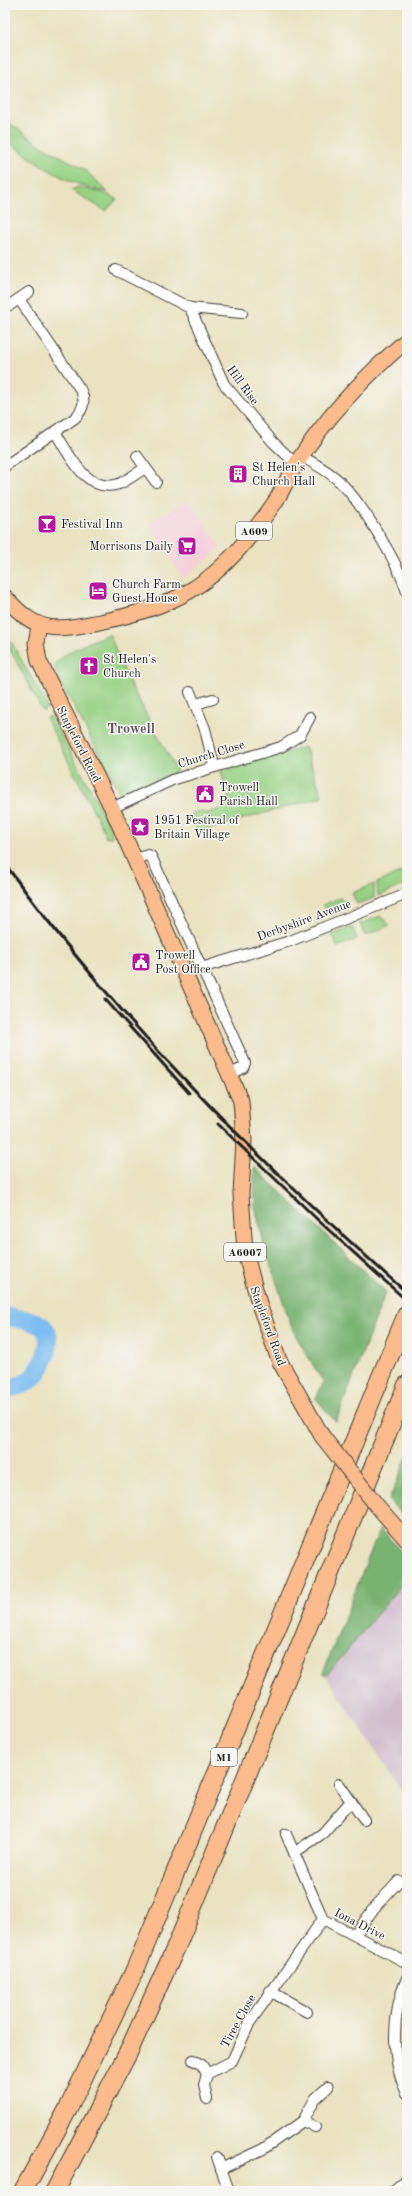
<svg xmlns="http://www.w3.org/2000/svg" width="412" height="2196" viewBox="0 0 412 2196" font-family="'Old Standard TT',serif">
<rect width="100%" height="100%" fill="#f6f6f2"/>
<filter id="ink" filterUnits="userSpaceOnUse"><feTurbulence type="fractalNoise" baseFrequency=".025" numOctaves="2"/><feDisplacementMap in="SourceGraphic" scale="8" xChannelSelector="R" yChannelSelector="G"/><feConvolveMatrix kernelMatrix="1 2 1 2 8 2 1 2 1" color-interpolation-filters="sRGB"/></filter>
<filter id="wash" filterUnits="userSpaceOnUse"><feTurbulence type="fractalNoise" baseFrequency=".012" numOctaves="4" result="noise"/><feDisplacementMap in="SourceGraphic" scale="16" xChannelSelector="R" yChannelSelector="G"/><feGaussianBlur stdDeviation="0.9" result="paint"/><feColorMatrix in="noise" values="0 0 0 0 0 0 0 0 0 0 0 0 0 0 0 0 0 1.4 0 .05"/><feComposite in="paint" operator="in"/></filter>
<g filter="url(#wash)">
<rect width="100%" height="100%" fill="#eae2c0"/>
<path fill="#f5cfdc" d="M188,499L221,547L183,578L150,523Z"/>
<path fill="#d1bdcc" d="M407,1578V1798L326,1676Z"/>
<g fill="#97d184" stroke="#5a7650">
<path d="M5,120L40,145L84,169L108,192C68,186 36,163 5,139Z"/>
<path d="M78,187L104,193L117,199L106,211L71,190Z"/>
<path d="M109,634L129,682L177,771L140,789L121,795L66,692H64L55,668V664C69,649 90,642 109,634Z"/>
<path d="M9,638L45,702L47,708L43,712L5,640Z"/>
<path d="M51,716L110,826L112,837H105V833L46,718Z"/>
<path d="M305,747L322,797L197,832L191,813L202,811L203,814L222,809L221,805L230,802L221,771Z"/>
<path d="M402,872L407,884L378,896L377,883Z"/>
<path d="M374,884V898L357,904L352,893Z"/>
<path d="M341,898L346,909L333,914L322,905Z"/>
<path d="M380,916L390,925L365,936L360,924Z"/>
<path d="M352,927L357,939L337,947L332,935Z"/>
</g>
<g fill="#79b372" stroke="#4a6847">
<path d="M254,1167L386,1292L336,1422L316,1399L323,1382L293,1331L264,1245L255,1206Z"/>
<path d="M407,1457V1521L389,1500Z"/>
<path d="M380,1528L407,1558V1578L326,1676L323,1673Z"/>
</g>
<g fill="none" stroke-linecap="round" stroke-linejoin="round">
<path stroke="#7cbcf1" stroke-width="19" d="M5,1316C16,1319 36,1319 44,1328C56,1342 41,1371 29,1381C23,1386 12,1387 5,1389"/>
</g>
</g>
<g filter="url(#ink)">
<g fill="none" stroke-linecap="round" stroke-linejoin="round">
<g stroke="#3b3a35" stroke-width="12">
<g id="minor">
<path d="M116,270L190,308L224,384L273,442L296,464"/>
<path d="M10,305L29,292"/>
<path d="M190,308L242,313"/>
<path d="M55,432C69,453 86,495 119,484C128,480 137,473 145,468"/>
<path d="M137,456L156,482"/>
<path d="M301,456C315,464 329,471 340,482C362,503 398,563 407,592"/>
<path d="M5,466L75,418C84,409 86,400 80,389L19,299"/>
<path d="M190,692L205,729L214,766"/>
<path d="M196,704L213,699"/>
<path d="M112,808L172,780L281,747L300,735L310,717"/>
<path d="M134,859L148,855L151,856L245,1063L243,1068L230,1074"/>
<path d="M185,973L290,941L407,894"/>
<path d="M339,1784L364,1820"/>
<path d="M286,1834L323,1919L407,1963"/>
<path d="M294,1853L323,1833L351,1801"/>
<path d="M355,1935L374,1908L399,1881"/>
<path d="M407,1978C392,2012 390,2059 407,2093"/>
<path d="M270,1991L307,2012"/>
<path d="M193,2060L202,2065L207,2074"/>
<path d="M207,2099L204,2085L207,2074L232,2061L250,2022L323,1919"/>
<path d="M303,2121L315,2127"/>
<path d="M217,2157L229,2191"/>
<path d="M221,2169L263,2149L303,2121L315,2099L328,2087"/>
<path d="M393,2191L407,2179"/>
</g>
</g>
<g stroke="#3b3a35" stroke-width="17">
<g id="primary">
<path d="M5,597C38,634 53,631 100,622C172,607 211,588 256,528C263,518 271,509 277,499C284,487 289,475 296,464C326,417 365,376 407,340"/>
<path d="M39,626L36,643L39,661L112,808L241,1101L244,1140L241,1194L245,1252L260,1307L279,1360L322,1436"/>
<path d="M378,1507L407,1540"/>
</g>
</g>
<g stroke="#3b3a35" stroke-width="20">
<g id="motorway">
<path d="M23,2191L68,2109L135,1970L407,1314"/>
<path d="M55,2191L127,2055L177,1945L407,1385"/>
</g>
</g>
<use href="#minor" stroke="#fff" stroke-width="10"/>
<use href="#primary" stroke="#fbbb8c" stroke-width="15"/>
<use href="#motorway" stroke="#fbbb8c" stroke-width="18"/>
<g stroke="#1c1c1c" stroke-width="3">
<path d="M5,864C120,1023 260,1163 407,1293"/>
<path d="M105,999L189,1093"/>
<path d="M218,1124L320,1222L407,1301"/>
</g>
<g stroke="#3b3a35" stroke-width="17" stroke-linecap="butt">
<path id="primary-bridge" d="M322,1436L378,1507"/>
</g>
<use href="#primary-bridge" stroke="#fbbb8c" stroke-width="15"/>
</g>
</g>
<defs>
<g id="building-square" transform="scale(1)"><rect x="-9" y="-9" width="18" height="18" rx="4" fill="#b5179e" stroke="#f6f6f2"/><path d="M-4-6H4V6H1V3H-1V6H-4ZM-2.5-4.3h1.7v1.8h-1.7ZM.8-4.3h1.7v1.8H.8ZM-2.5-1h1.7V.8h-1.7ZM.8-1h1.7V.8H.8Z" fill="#fff"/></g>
<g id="bar-square" transform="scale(1)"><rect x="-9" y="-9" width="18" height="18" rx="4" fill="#b5179e" stroke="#f6f6f2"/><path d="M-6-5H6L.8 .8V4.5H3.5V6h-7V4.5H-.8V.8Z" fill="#fff"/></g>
<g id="supermarket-square" transform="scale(1)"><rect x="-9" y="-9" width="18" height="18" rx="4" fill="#b5179e" stroke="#f6f6f2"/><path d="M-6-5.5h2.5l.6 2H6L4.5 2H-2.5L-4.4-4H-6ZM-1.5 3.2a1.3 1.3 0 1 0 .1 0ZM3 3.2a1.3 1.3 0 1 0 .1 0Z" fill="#fff"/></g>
<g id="hotel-square" transform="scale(1)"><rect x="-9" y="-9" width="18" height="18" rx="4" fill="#b5179e" stroke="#f6f6f2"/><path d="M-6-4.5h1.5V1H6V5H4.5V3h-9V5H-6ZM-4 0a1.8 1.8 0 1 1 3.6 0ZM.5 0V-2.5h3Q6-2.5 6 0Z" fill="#fff"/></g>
<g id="church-square" transform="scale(1)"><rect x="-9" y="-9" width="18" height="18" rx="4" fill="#b5179e" stroke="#f6f6f2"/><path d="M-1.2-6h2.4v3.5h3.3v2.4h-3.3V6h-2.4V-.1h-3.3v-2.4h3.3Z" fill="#fff"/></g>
<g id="civic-square" transform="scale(1)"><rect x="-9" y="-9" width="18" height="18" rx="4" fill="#b5179e" stroke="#f6f6f2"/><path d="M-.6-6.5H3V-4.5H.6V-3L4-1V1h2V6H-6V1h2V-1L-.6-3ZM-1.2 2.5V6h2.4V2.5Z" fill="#fff"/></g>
<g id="sight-square" transform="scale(1)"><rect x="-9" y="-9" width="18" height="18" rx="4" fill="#b5179e" stroke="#f6f6f2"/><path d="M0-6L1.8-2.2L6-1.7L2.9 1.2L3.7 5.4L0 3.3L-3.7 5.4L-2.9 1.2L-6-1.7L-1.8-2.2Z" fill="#fff"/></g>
</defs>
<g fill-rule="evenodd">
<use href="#building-square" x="238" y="474"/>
<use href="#bar-square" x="47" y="524"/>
<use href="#supermarket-square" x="187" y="546"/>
<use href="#hotel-square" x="98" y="591"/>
<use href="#church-square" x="89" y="666"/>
<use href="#civic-square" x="205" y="794"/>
<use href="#sight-square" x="140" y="827"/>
<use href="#civic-square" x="141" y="962"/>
</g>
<g text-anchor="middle" stroke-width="3" stroke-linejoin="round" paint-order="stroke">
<g fill="#f6f6f2" stroke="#5d5d5c" stroke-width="1">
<rect x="236" y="522" width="36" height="18" rx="3"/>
<rect x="224" y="1243" width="42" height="18" rx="3"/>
<rect x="211" y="1748" width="26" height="18" rx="3"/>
</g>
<g font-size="11" font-weight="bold" fill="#1c1c1c">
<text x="254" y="535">A609</text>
<text x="245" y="1256">A6007</text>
<text x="224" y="1761">M1</text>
</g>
<g font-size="12" fill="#1c1c1c" stroke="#f6f6f2">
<text transform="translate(243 385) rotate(54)" y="4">Hill Rise</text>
<text transform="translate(79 744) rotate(63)" y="4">Stapleford Road</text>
<text transform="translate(211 754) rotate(-17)" y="4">Church Close</text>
<text transform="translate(304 920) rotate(-20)" y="4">Derbyshire Avenue</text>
<text transform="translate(268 1326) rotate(70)" y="4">Stapleford Road</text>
<text transform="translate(360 1924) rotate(27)" y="4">Iona Drive</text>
<text transform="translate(238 2021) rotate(-61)" y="4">Tiree Close</text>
</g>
<g font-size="12" fill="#1c1c1c" stroke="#f6f6f2" text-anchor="start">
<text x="252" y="471">St Helen's<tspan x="252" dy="14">Church Hall</tspan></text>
<text x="61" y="528">Festival Inn</text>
<text x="173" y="550" text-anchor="end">Morrisons Daily</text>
<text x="112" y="588">Church Farm<tspan x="112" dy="14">Guest House</tspan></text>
<text x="103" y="663">St Helen's<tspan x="103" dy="14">Church</tspan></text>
<text x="219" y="791">Trowell<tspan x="219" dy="14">Parish Hall</tspan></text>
<text x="154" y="824">1951 Festival of<tspan x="154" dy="14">Britain Village</tspan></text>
<text x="155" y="959">Trowell<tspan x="155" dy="14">Post Office</tspan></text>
</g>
<g font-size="14" font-weight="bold" fill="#624f5d" stroke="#f6f6f2">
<text x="131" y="733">Trowell</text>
</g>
</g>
<rect width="412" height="2196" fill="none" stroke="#f6f6f2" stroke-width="20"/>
</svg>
